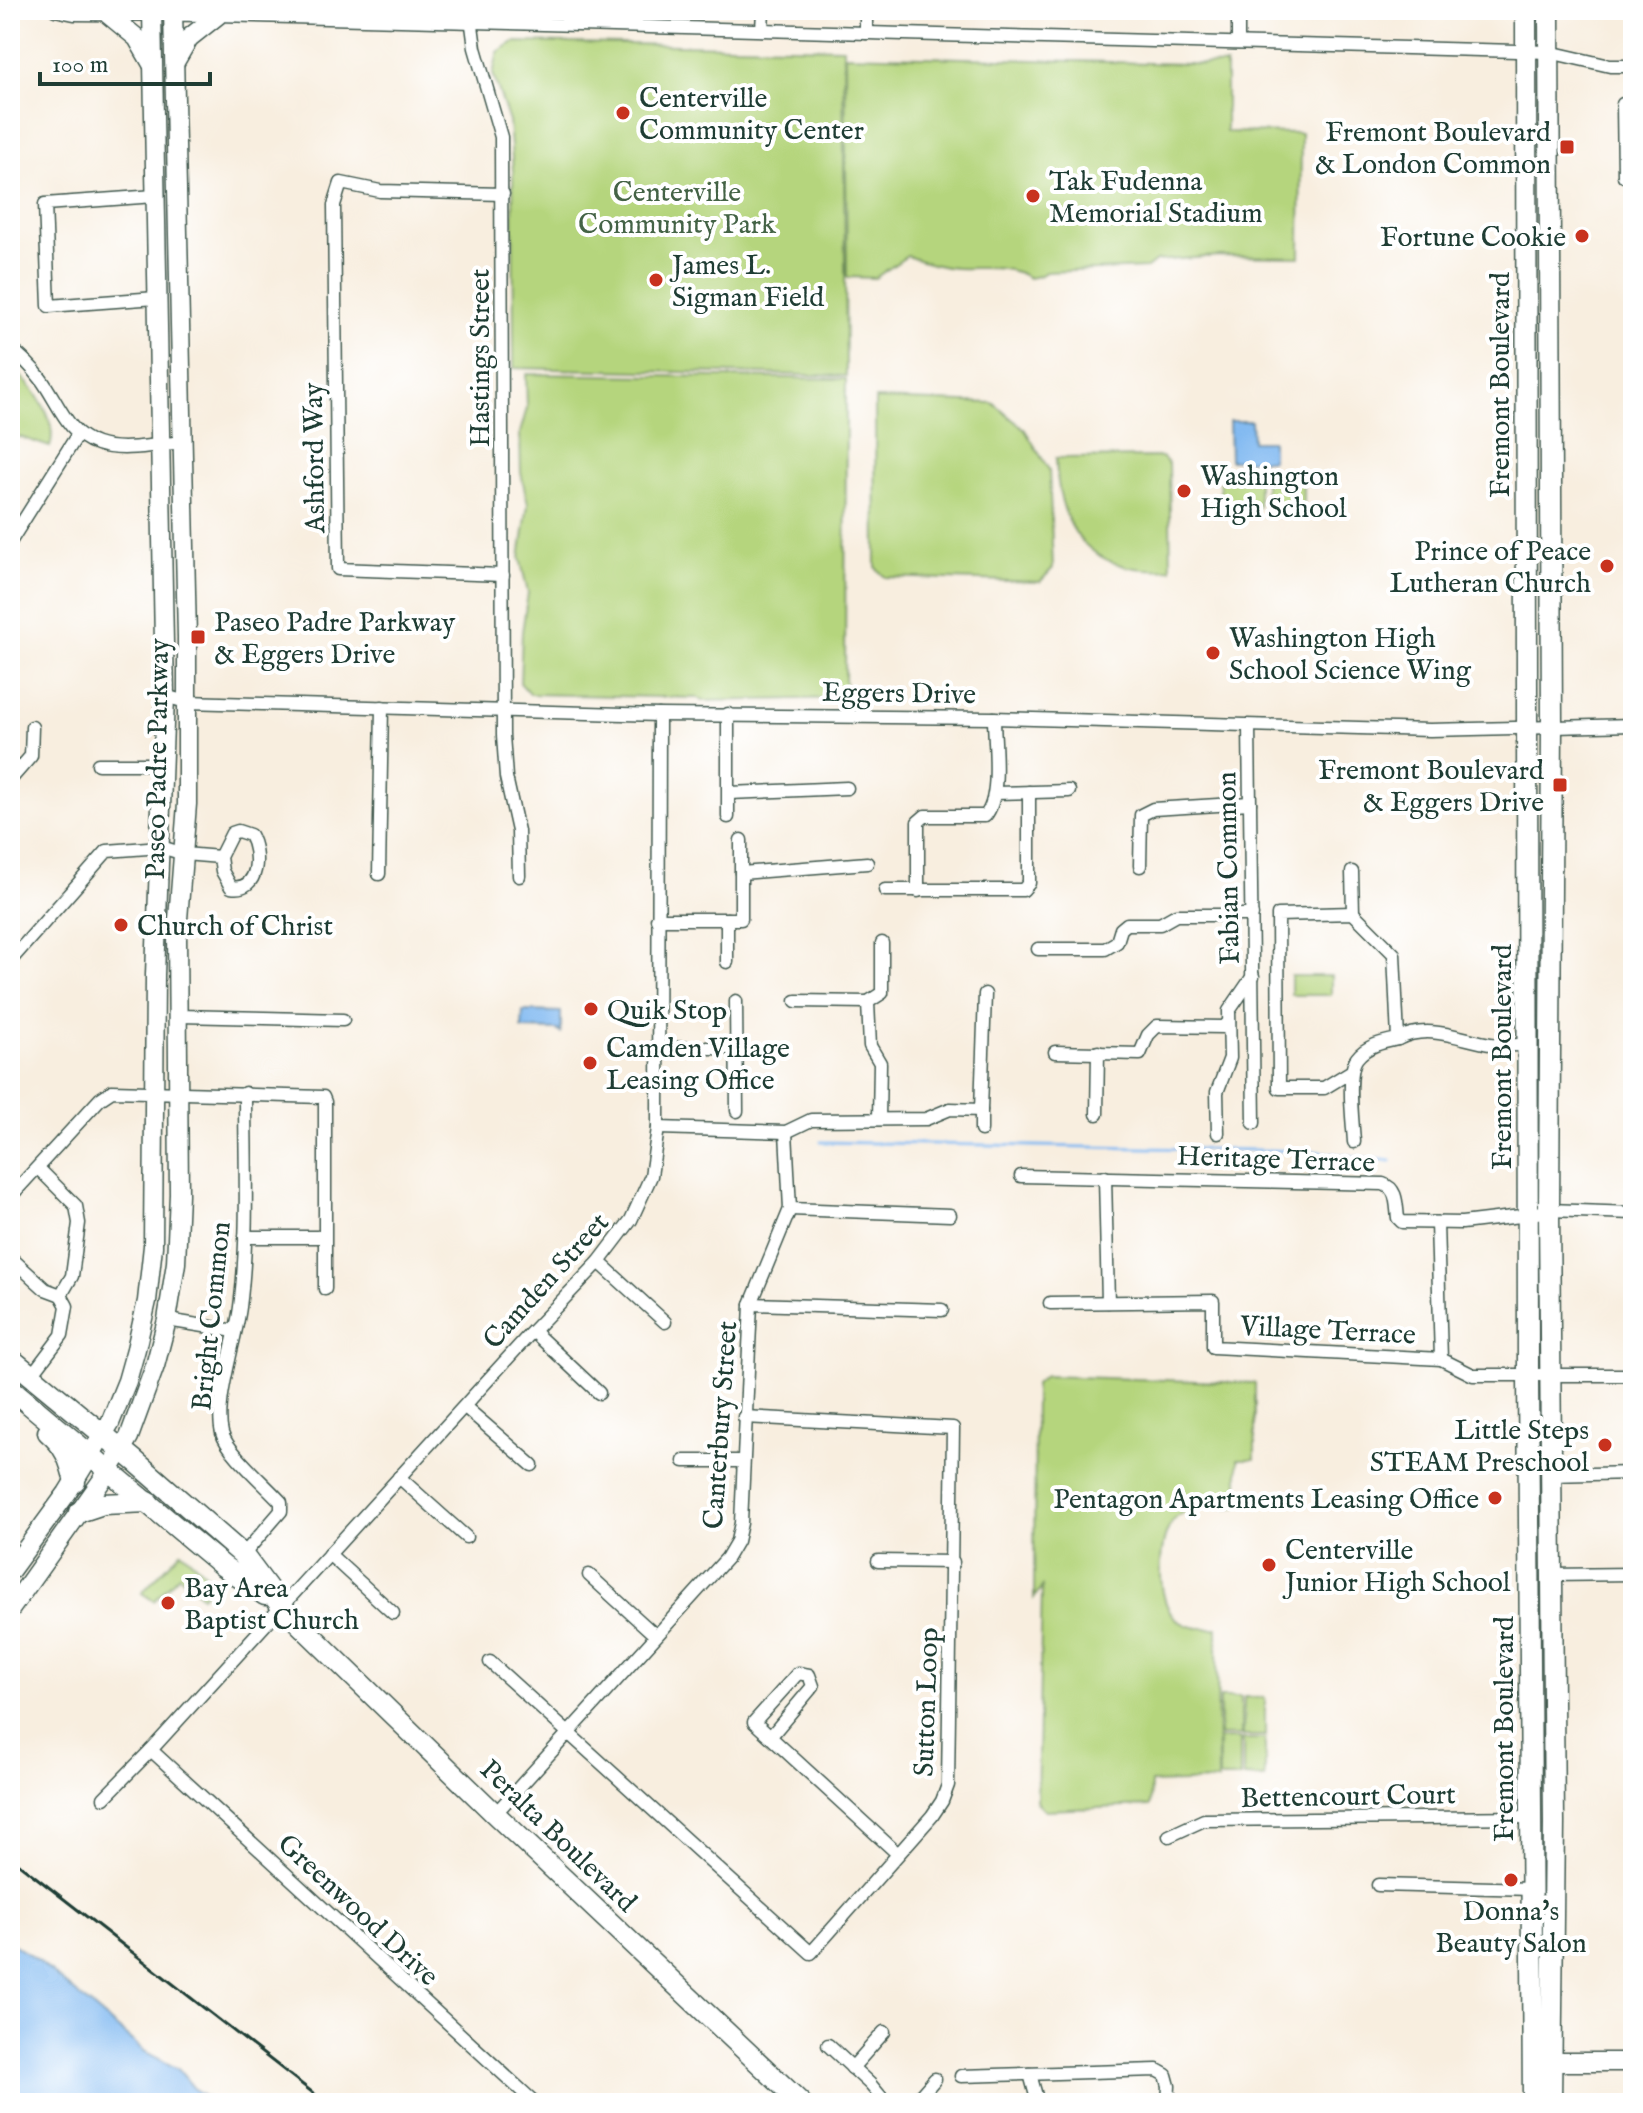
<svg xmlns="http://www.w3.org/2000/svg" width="1643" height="2113" viewBox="0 0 1643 2113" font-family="'IM FELL English',serif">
<rect width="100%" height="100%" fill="#fff"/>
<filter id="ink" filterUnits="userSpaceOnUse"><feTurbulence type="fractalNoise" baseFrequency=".0125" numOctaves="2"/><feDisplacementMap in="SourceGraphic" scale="16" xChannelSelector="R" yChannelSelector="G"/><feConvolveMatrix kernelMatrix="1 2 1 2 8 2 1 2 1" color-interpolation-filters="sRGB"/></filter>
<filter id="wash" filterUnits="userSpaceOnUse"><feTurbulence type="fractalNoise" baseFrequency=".006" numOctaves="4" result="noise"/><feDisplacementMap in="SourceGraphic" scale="32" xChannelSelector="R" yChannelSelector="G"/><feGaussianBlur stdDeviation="1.8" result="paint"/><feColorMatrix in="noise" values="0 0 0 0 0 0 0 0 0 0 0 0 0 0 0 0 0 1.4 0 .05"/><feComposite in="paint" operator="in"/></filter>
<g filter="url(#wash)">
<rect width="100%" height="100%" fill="#f8eedf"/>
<g fill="#b5d57d" stroke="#6a8958" stroke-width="2">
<path d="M514,42L843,48L846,376L514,368L513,171L509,122L493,74L498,52Z"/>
<path d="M845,55L1226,65V132L1301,133L1300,257L1219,256L1156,261L1147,268L1046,272L1039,276L1029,278C1009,264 980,269 956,268C938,267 923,262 907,256L875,278L847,277Z"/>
<path d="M10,367C32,384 59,419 50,447L14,435L10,437Z"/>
<path d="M526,374L846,379L845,698L702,701L698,698L530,694L520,683L522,632L528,593L520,558L528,504L521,473L520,433L527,408Z"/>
<path d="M875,399L993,403L1025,430L1049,470L1053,568L1040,582L885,577L876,568Z"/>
<path d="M1162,457L1169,464L1171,569C1092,575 1058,533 1056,458Z"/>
<rect x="1220" y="481" width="38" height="26"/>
<rect x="1265" y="481" width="38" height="26"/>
<rect x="1291" y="976" width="40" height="19"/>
<path d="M1045,1376L1255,1383V1459H1238V1507C1221,1508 1196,1505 1181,1514C1156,1528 1156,1592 1171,1613C1183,1629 1200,1629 1217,1628L1218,1781L1151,1783L1150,1806L1045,1810L1037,1802L1042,1587L1034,1598L1035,1384Z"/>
<path d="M181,1551L215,1582L202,1596L179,1575L154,1601L142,1593Z"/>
<rect x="1220" y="1697" width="21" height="39"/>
<path d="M1244,1697L1265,1698V1736H1243Z"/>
<rect x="1219" y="1739" width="21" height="39"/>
<path d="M1243,1739H1265V1778L1243,1777Z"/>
</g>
<g fill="#81b9f1" stroke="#507b92" stroke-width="2">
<path d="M1229,421H1251L1252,441H1272V460H1230Z"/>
<path d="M523,1011L561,1012V1033L557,1030L522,1029Z"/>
<path d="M10,1942L38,1961L144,2051L178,2069L196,2091L215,2103H10Z"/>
</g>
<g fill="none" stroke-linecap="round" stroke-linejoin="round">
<path stroke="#81b9f1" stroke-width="3" d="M821,1142L1310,1151L1391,1161"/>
</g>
</g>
<g filter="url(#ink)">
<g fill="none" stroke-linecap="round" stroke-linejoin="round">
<g stroke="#40584e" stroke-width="15">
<g id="minor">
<path d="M55,10L74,14L218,15L1549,52L1610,66H1633"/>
<path d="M470,10L475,48L501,137L503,735L506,777L518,831L519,876"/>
<path d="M866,10V33"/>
<path d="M762,30L763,10"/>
<path d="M1238,43V10"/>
<path d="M1623,104L1624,176"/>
<path d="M155,196L45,204L49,306L156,298"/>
<path d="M10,348C22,357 32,367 41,379C58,402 67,434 97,444C122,453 158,444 184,442"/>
<path d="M10,542L78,434"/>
<path d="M503,575L338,569L334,205L341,183L380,191L503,194"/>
<path d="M165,696L186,702L659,715L994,718L1430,730L1633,725"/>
<path d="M1249,726L1254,1123"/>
<path d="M98,764H163"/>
<path d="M10,780L31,756L32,727"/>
<path d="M729,793L847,788"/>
<path d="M995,793L1069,791"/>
<path d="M728,817V714"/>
<path d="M1140,866L1141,815L1153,809L1250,803"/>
<path d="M1352,872L1353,913"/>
<path d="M741,873L867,863"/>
<path d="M379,874L382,707"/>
<path d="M885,890H1023L1029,883V792"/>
<path d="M918,891V822L925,816H985C1002,797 994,743 994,718"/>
<path d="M657,919H741V840"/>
<path d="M727,919V962"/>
<path d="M1038,949H1105L1117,942L1121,929L1127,924H1160L1176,915H1252"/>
<path d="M10,961L107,851L161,847L184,854L220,857L222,871L231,887C260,892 260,853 250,835L238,831L232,833L220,857"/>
<path d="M736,1001L737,1111"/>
<path d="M796,1001L868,1002"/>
<path d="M180,1016L343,1020"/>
<path d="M1398,1039C1428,1023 1460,1039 1490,1044C1503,1046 1516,1045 1528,1045"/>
<path d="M658,1048H737"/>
<path d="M1055,1052L1140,1054L1148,1035L1157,1026L1224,1027L1229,1022"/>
<path d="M1352,1071L1324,1088H1279L1278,915L1353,913L1394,954L1398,1039C1384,1042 1367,1045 1357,1058C1346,1072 1353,1123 1354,1142"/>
<path d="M1097,1114L1098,1052"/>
<path d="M879,1119L880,1063L870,1046L868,1002L882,993V943"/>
<path d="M658,1128L786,1132L811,1120L926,1119L950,1109L981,1110L985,994"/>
<path d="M981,1130V1110"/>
<path d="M1218,1133L1217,1092L1230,1058L1229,1011L1253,976"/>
<path d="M38,1168L76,1206L79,1223L72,1276L61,1295"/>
<path d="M1021,1176L1383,1184C1398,1189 1396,1205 1398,1218L1402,1222L1462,1223L1529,1215L1549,1210L1633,1213"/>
<path d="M1105,1177L1108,1302"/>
<path d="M10,1197L100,1099L112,1091L323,1097L325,1102V1289"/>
<path d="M790,1209L950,1215"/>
<path d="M1437,1223L1441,1359"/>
<path d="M245,1237H323"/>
<path d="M10,1257L45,1289L61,1295"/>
<path d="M599,1262L665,1322"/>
<path d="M1050,1303L1213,1301V1347L1441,1359L1473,1375H1633"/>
<path d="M751,1304L942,1310"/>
<path d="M167,1320L235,1331"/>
<path d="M533,1331L599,1393"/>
<path d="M31,1376L62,1335L67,1306L61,1295"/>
<path d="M465,1407L532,1465"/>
<path d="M684,1461H743"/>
<path d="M1550,1475L1633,1473"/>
<path d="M399,1477L466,1537"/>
<path d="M329,1554L393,1613"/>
<path d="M243,1555L281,1511V1502C267,1486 227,1452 222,1433C214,1402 236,1340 240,1307C249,1236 245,1164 245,1093"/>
<path d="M878,1561L953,1562"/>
<path d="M589,1575L656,1636"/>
<path d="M1551,1575L1633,1574"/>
<path d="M490,1662L811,1953L932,1816L942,1801L948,1785L953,1428L744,1417"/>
<path d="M771,1736L813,1686L809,1675L798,1673L754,1722L898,1854"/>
<path d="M151,1750L535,2103"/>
<path d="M104,1798L151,1750L528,1336L599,1262L631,1220L651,1176L658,1128L659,715"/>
<path d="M495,1814L727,1558L737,1541L741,1523L751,1304L790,1209L786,1132"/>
<path d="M1169,1836L1204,1820L1531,1817"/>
<path d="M1378,1885L1532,1889"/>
<path d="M828,2045L870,2084L886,2103"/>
<path d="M852,2068L884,2032"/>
<path d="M1030,2074L1038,2103"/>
<path d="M961,2076L1157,2070L1166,2075L1169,2086L1168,2103"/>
<path d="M914,2103L935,2079"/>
</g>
</g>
<g stroke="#40584e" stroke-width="21">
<g id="secondary">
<path d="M116,10L109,15L137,38L152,64"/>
<path d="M175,62L189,38L218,15L209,10"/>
<path d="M10,1571L67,1493L110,1423L127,1381L136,1349L147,1301L153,1246L155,975L165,696L152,10"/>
<path d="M10,1610L110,1469L129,1437L155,1366L167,1320L176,1263L179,1194L177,932L187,804V637L173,10"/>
<path d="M1540,2062H1633"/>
</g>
</g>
<g stroke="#40584e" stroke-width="23">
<g id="primary">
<path d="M1526,10L1528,1374L1533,2103"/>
<path d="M1549,10L1552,726L1549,1210L1554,1823L1551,2103"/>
<path d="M10,1358L134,1460L243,1555L281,1606L495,1814L801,2103"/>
<path d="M10,1388L223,1566L265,1595"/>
<path d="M48,1432C65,1446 70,1460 75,1482"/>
<path d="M79,1512L103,1504L148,1502"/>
</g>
</g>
<use href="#minor" stroke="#fff" stroke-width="12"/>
<use href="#secondary" stroke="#fff" stroke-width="18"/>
<use href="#primary" stroke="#fff" stroke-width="20"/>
<path stroke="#1f3d34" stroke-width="3" d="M10,1857L326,2103"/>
</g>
</g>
<g fill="#c8321e" stroke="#fff" stroke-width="3">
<circle cx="623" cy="113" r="8"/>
<rect x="1559" y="139" width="16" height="16" rx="4"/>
<circle cx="1033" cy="196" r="8"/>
<circle cx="1582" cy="236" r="8"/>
<circle cx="656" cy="280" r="8"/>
<circle cx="1184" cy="491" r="8"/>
<circle cx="1607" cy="566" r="8"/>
<rect x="190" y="629" width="16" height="16" rx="4"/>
<circle cx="1213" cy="653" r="8"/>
<rect x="1552" y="777" width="16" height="16" rx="4"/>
<circle cx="121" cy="925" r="8"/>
<circle cx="591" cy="1009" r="8"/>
<circle cx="590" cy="1063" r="8"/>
<circle cx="1605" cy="1445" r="8"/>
<circle cx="1495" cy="1498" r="8"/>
<circle cx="1269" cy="1565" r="8"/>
<circle cx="168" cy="1603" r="8"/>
<circle cx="1511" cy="1880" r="8"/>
</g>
<g text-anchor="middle" stroke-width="8" stroke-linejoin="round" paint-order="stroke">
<g font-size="28" fill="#1f3d34" stroke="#fff" text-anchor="start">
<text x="639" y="107">Centerville<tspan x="639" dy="32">Community Center</tspan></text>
<text x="1551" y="141" text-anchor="end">Fremont Boulevard<tspan x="1551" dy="32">&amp; London Common</tspan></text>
<text x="1049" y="190">Tak Fudenna<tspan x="1049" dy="32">Memorial Stadium</tspan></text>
<text x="1566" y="246" text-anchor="end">Fortune Cookie</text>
<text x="672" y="274">James L.<tspan x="672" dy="32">Sigman Field</tspan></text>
<text x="1200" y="485">Washington<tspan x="1200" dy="32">High School</tspan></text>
<text x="1591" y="560" text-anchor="end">Prince of Peace<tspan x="1591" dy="32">Lutheran Church</tspan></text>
<text x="214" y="631">Paseo Padre Parkway<tspan x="214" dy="32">&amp; Eggers Drive</tspan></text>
<text x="1229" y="647">Washington High<tspan x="1229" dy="32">School Science Wing</tspan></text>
<text x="1544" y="779" text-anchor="end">Fremont Boulevard<tspan x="1544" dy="32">&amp; Eggers Drive</tspan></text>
<text x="137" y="935">Church of Christ</text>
<text x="607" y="1019">Quik Stop</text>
<text x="606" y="1057">Camden Village<tspan x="606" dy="32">Leasing Office</tspan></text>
<text x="1589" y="1439" text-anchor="end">Little Steps<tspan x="1589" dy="32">STEAM Preschool</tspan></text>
<text x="1479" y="1508" text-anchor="end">Pentagon Apartments Leasing Office</text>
<text x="1285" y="1559">Centerville<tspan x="1285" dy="32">Junior High School</tspan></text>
<text x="184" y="1597">Bay Area<tspan x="184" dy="32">Baptist Church</tspan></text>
<text x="1511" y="1920" text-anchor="middle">Donna's<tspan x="1511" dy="32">Beauty Salon</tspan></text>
</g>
<g font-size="28" fill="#446346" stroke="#fff">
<text x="677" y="201">Centerville<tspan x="677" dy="32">Community Park</tspan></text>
</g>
<g font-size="28" fill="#1f3d34" stroke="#fff">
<text transform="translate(479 358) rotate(-90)" y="10">Hastings Street</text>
<text transform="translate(1499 385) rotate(-90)" y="10">Fremont Boulevard</text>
<text transform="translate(313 458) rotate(-91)" y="10">Ashford Way</text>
<text transform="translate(899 692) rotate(1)" y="10">Eggers Drive</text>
<text transform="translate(156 759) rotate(-89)" y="10">Paseo Padre Parkway</text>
<text transform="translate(1227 868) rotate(-91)" y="10">Fabian Common</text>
<text transform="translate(1501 1057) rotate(-90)" y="10">Fremont Boulevard</text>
<text transform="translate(1276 1158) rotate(2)" y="10">Heritage Terrace</text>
<text transform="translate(545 1280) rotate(-48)" y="10">Camden Street</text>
<text transform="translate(210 1316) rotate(-84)" y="10">Bright Common</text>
<text transform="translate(1328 1329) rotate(3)" y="10">Village Terrace</text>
<text transform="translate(719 1425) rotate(-86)" y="10">Canterbury Street</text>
<text transform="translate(925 1702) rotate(-88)" y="10">Sutton Loop</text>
<text transform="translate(1503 1729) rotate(-90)" y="10">Fremont Boulevard</text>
<text transform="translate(1348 1795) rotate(-1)" y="10">Bettencourt Court</text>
<text transform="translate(559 1835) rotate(44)" y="10">Peralta Boulevard</text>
<text transform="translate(359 1909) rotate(43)" y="10">Greenwood Drive</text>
</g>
</g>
<rect width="1643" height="2113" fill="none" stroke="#fff" stroke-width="40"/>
<path d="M40 72v12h170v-12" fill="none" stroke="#1f3d34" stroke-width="4"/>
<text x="52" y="72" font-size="24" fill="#1f3d34" stroke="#ffffff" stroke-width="6" paint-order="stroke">100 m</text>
</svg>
